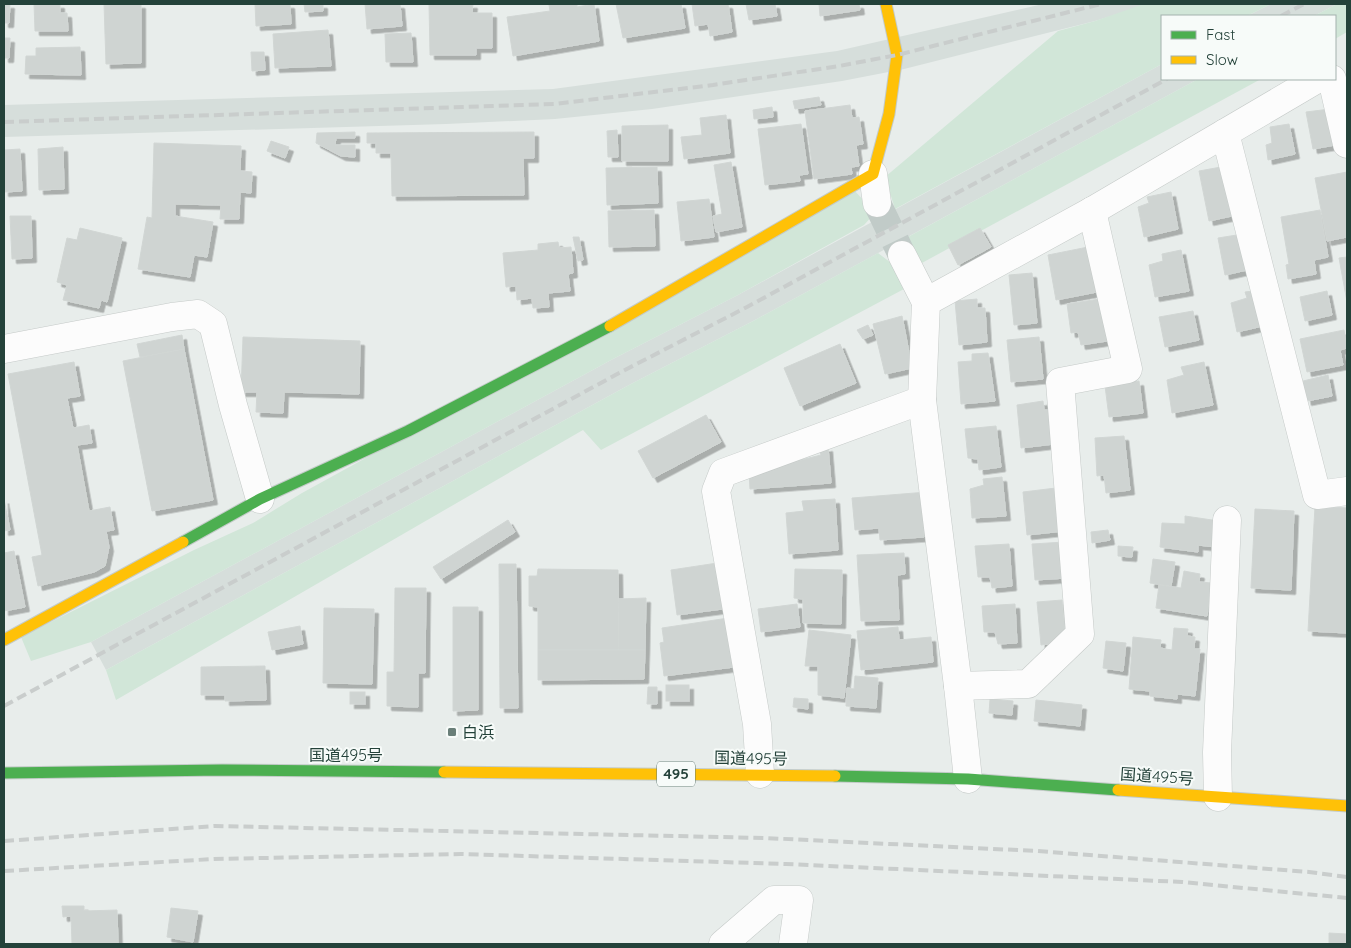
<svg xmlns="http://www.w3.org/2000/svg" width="1351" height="948" viewBox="0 0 1351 948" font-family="Quicksand,'Noto Sans JP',sans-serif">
<defs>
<filter id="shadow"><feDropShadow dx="4.5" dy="4.5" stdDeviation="0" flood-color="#0004"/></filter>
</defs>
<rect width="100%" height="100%" fill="#e8edeb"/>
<g fill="#d6dedb">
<path d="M1043,4H1150L1095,21L904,69L842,81L652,109L555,119L446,124L4,137V105L553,89L837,51Z"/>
<path d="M1271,4H1337L1314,16H1247Z"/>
<path d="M1162,64V79H1198L755,320L629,385L106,670L91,642L613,359L738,295Z"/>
</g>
<g fill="#d1e6d8">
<path d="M1144,4H1271L1247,16H1162V64L895,209L885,177L1058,31L1095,21Z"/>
<path d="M1337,4H1347V32L1335,39V16H1314Z"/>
<path d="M1198,79H1261L920,264L906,238Z"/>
<path d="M854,190L875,213L864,225L738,295L613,359L91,642L31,661L21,637L194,550L253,523L302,493Z"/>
<path d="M878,253L899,269L904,289L601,450L583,430L116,700L106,670L629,385L755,320Z"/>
</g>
<g fill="#cfd4d2" stroke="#d1d6d4" filter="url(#shadow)">
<path d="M4,4H10L9,23H4Z"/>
<path d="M34,4H60V13H67L68,31H35Z"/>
<path d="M104,4H141V63L106,64Z"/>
<path d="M255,4H290L291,24L256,26Z"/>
<path d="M304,4H323V11L305,12Z"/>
<path d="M365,4H400L402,26L367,29Z"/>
<path d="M429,4H473L472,13H492V48H476V55H430Z"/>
<path d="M557,4H577V7L594,4L599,41L513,56L507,17L550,11L549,5Z"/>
<path d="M616,4H681L685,28L623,38Z"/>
<path d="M692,4H728L732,32L710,36L708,24L695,26Z"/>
<path d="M746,4H775L777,16L749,20Z"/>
<path d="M819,4H859L860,10L820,16Z"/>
<path d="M328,30L331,66L275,68L273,34Z"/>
<path d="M411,33L413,62H386L385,34Z"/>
<path d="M4,38H10L9,58H4Z"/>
<path d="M80,47L81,75L25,74L26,56H36V48Z"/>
<path d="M251,52H264L265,70L252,71Z"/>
<path d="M819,97L821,105L795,109L793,101Z"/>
<path d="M850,105L852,118L859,117L863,144L856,145L859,166L851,167L852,174L814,179L805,111Z"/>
<path d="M772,107L773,117L754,119L753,110Z"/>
<path d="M1338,108L1346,143L1313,149L1306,112Z"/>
<path d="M726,115L730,153L684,159L681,137L702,135L700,118Z"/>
<path d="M801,124L808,174L799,175L800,181L765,185L758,129Z"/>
<path d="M1289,124L1295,154L1268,160L1266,145L1272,143L1270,127Z"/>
<path d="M668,125V161H622V126Z"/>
<path d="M617,130L618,157H608L607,131Z"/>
<path d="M355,132V138H336L335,145H355V157L341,156L316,143L317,133Z"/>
<path d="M534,132V158H523L524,195L392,196L391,153H376V143H367V133Z"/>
<path d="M271,141L289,147L285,158L267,151Z"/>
<path d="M154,143L241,146L240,171L252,172L251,193L240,192L239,219H220L221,205L175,204V216L213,222L207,257L194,255L190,277L138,269L147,217L152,218Z"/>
<path d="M63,147L64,189L39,190L38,149Z"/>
<path d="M20,149L22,191L4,192V150Z"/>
<path d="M731,162L742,227L716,232L713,216L722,214L714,165Z"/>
<path d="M1232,165L1241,214L1209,221L1199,171Z"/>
<path d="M657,167L658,203L607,205L606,168Z"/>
<path d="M1347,172V237L1327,241L1315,178Z"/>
<path d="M1171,192L1178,229L1144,237L1138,207L1149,203L1147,197Z"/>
<path d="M709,199L714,237L681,241L677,202Z"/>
<path d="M654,210L655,246L609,247L608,211Z"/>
<path d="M1320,210L1328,257L1314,260L1316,274L1288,279L1286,265L1289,264L1281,217Z"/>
<path d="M10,216H31L32,258L12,259Z"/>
<path d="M80,228L122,238L107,302L101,300L99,308L63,300L67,285L57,282L67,238L77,240Z"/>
<path d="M980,228L991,247L958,265L948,245Z"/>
<path d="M1249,233L1256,268L1225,275L1218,238Z"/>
<path d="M573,237H579L583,260L578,261Z"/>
<path d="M558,242L559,248L571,247L573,273L568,274L570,291L548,293L549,307L533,308L532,298L517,300L516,286L506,287L503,253L538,250V244Z"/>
<path d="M1093,246L1102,291L1056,300L1048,255Z"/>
<path d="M1181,250L1189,291L1155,297L1149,265L1163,261L1162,254Z"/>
<path d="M1347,257V302L1339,258Z"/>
<path d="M1032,273L1037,323L1014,325L1009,275Z"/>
<path d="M1261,290L1267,325L1237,332L1231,303L1247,298L1245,292Z"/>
<path d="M1327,291L1332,315L1305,321L1300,297Z"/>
<path d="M1106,298L1107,341L1081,345L1078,332L1071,333L1067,304Z"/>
<path d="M977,299V308H985L987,342L959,345L955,301Z"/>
<path d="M1193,311L1199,340L1165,347L1159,317Z"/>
<path d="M902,316L912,368L885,374L873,324Z"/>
<path d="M868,325L873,335L863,339L857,330Z"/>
<path d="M1344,330L1347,348L1340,350L1343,365L1307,372L1300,339Z"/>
<path d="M182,335L184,349L140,357L137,344Z"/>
<path d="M243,337L360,341L359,394L284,392L283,413L256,412L257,392H241Z"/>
<path d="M1039,337L1043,379L1011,382L1007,340Z"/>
<path d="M840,344L856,383L800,406L784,368Z"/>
<path d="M184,349L213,500L152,511L123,361Z"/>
<path d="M988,353L995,401L961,404L958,362L972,361V354Z"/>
<path d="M74,362L80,396L67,398L73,428L89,425L92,443L77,445L89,511L110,507L114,530L106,531L109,547L105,566L94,572L38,586L32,557L42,555L8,374Z"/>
<path d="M1204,362L1213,405L1172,413L1167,380L1184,375L1181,367Z"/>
<path d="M1328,375L1332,396L1307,401L1303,381Z"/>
<path d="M1139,381L1143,413L1109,417L1105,386Z"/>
<path d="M1043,401L1044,410H1051L1054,444L1021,448L1017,405Z"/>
<path d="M706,415L721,442L653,478L638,451Z"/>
<path d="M996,426L1001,467L979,470L978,459L968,458L965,429Z"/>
<path d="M1124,436L1130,490L1106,493L1104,475L1097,476L1095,438Z"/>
<path d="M828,447L831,483L750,489L749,473L821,455L819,449Z"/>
<path d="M1002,477L1006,516L972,518L970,489L984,485L983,479Z"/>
<path d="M1064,487V531L1027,535L1023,492Z"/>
<path d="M927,492L930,516L923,517L924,537L880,540L879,528L855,530L852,498Z"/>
<path d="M4,499L10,530L4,531Z"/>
<path d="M835,499L838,550L789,554L786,513L804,511L802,501Z"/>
<path d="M1315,506L1347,508V633L1308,631Z"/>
<path d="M1255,509L1294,511L1291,590L1251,588Z"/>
<path d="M1185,516L1219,521L1215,547L1198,545V552L1160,547L1162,523L1185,524Z"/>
<path d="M508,520L515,532L441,579L433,567Z"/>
<path d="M1108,530L1110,540L1092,543L1091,532Z"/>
<path d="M1064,542L1067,578L1035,580L1032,544Z"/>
<path d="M1009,544L1012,586L992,588L990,577H978L975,546Z"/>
<path d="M1118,546L1133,547L1132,557L1118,556Z"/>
<path d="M14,551L25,607L4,611V553Z"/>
<path d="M904,553L905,574L897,575L899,620L861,621L857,555Z"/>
<path d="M1153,559L1175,562L1171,586L1150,583Z"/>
<path d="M724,562L730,608L677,615L671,570Z"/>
<path d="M499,564H516L518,708H500Z"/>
<path d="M538,569L618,570L619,650H538V607L529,606V576H537Z"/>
<path d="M795,569L842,570L841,624L803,623V599L794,598Z"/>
<path d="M1184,571L1200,574L1199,582L1212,583L1207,616L1156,608L1159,585L1181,588Z"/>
<path d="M395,588H426L425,673H418V707L387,706V672H394Z"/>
<path d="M646,598L645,650H619L618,599Z"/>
<path d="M1062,600L1066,642L1041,645L1037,602Z"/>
<path d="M797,604L800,627L761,632L758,609Z"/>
<path d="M1015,604L1017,643L998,644L995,632H984L982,606Z"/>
<path d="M453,607H478V710L453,711Z"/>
<path d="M324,608L374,609L372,684L323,683Z"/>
<path d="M735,617L742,666L664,676L660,643L664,642L662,628Z"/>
<path d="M300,626L303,644L272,650L268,632Z"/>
<path d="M898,627L899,640L931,637L933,662L861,670L857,631Z"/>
<path d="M1174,628L1188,629L1187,636L1195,637L1194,649H1200L1195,696L1177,694V699L1150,696V691L1129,689L1133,637L1161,640L1160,648L1172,650Z"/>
<path d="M809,630L851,635L844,698L818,695V666H805Z"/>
<path d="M1106,641L1126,643L1123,671L1103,668Z"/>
<path d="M538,650H645L644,679L538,680Z"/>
<path d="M265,666L266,700L225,701V695H201V667Z"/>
<path d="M855,676L878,678L876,708L846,706L847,688L854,689Z"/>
<rect x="666" y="685" width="23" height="16"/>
<path d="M648,687H657V704H647Z"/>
<rect x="350" y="692" width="15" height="12"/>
<path d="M794,698L808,699V709L793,707Z"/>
<path d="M990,699L1013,701L1012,715L989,713Z"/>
<path d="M1036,700L1082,705L1080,726L1034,721Z"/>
<path d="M62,906H84V911L117,910L118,944H72L71,916L63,917Z"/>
<path d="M171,908L198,911L193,942L167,937Z"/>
<path d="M1329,933L1347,934V944H1329Z"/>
</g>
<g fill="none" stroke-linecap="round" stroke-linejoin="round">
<path stroke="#c1cbc8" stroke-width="28" stroke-dasharray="28 14" stroke-linecap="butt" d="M877,203L902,255"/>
<g stroke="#c5cac8" stroke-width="29">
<g id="street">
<path d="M1332,79L1347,144"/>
<path d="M1225,133L1317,495L1347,491"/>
<path d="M873,174L877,203"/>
<path d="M902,255L926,302"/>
<path d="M4,349L172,317L198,314L213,324L233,405L260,499"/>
<path d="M958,686L1028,684L1080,634L1060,382L1128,369L1092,211"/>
<path d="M760,774L757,724L716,491L723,473L922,400"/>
<path d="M968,779L958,686L922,400L926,302L1092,211L1317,79"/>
<path d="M1218,797L1217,752L1227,520"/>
<path d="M723,944L774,900H799L793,944"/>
</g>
</g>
<g stroke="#c3cbc8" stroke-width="13">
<g id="fast">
<path d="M183,542L260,499L408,431L610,326"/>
<path d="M4,773L222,770L444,772"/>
<path d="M835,776L968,779L1118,790"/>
</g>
</g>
<g stroke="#c3cbc8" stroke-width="13">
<g id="slow">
<path d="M610,326L873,174L889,114L897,55L886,4"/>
<path d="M4,640L183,542"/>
<path d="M444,772L835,776"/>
<path d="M1118,790L1347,806"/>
</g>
</g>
<use href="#street" stroke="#fcfcfc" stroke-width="28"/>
<use href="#fast" stroke="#4caf50" stroke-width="11"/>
<use href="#slow" stroke="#ffc107" stroke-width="11"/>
<g stroke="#c9cdcc" stroke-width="4" stroke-dasharray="10 5" stroke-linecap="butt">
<path d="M1281,16L1304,4"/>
<path d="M4,122L554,104L713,85L839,66L897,55L1101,4"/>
<path d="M4,706L621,372L747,307L1167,79"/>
<path d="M4,841L215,826L765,838L1037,851L1309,872L1347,877"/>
<path d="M4,871L214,859L461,854L786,864L1182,882L1347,898"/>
</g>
</g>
<rect fill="#697e78" stroke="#f7fbf9" stroke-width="2" x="447" y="727" width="10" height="10" rx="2.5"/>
<g text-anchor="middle" stroke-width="4" stroke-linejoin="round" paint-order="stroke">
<rect fill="#f7fbf9" stroke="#637a73" stroke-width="1" x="657" y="761.5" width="38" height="25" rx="4"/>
<g font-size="15" font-weight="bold" fill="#24423a">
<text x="676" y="779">495</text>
</g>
<g font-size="16" fill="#24423a" stroke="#f7fbf9" text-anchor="start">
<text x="462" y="738">白浜</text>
</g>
<g font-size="16" fill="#24423a" stroke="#f7fbf9">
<text x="346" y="761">国道495号</text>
<text transform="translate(751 758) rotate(1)" y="6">国道495号</text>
<text transform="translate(1157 776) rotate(4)" y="6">国道495号</text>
</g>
</g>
<rect width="1351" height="948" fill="none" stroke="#24423a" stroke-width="10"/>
<rect x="1161" y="15" width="175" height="65" fill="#f7fbf9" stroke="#a3b1ad"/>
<rect x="1171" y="31" width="25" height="8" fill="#4caf50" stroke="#a3b1ad"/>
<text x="1206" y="40" font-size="15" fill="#24423a">Fast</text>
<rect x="1171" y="56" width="25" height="8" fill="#ffc107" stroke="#a3b1ad"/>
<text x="1206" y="65" font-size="15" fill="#24423a">Slow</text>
</svg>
